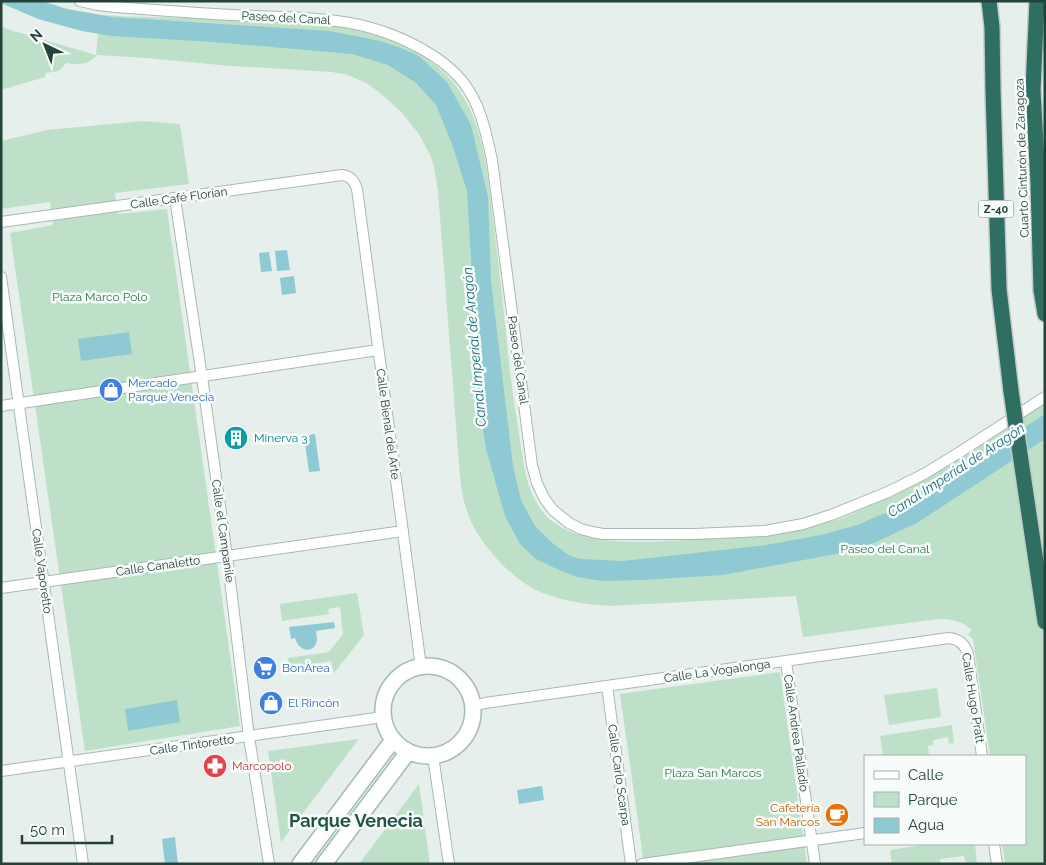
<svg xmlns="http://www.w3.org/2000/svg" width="1046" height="865" viewBox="0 0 1046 865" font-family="Raleway,sans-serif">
<rect width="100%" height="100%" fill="#e6efeb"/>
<g fill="#bfe0c8">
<path d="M101,15C131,17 160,17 190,18C218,19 246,22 274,23C296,24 318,23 340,27C380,34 424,49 452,81C485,119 488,179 494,227C499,269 504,311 508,354C512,393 519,432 525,472C531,495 539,515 561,527C596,548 662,541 703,539C729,538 756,537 782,533C810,529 839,520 865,508C893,496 919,479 945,463C978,443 1011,422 1045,401V864H1005L1002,844H1025V756H990L974,646L973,639L968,635L972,630C962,621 952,619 938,619L803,637L796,596L610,606C587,604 564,602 543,593C513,582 476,541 467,511C460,492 460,471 458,451L438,191L434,167L431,157L419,134L402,113L379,92L366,83L348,75L332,72L231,66L146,58L97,55C91,62 83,65 73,64C70,64 67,62 65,64C64,65 60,70 59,71L46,73L45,77L1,90V26L7,29L96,55L98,34Z"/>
<path d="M143,121L180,124L189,184L115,193L118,214L167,209L240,726L85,751L10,233L53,225L50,202L1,209V141L47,130Z"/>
<path d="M357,593L364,635L334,673L331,661L289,668L288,658L329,652L343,634L340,607L328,609L329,614L282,621L280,604Z"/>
<path d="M780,672L807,864H644L620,694Z"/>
<path d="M937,688L941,717L889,725L884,695Z"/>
<path d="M952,725L954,743L949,744L948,737L933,740V745L928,746L929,756H883L880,736Z"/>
<path d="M359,739L281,842L268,751Z"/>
<path d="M419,784L430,864H359Z"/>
<path d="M928,844H975L977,864H966L964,856L940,859L941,864H892L890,850Z"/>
</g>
<g fill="#8ec9d4">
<path d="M1,1H42L67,9L112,17L330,31L380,41L401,48L419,56L447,82L471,125L488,197L491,281L513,466L521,500L535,526L551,542L570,556L581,559L623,561L766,545L821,535L857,525L892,510L951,475L1045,414V439L917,523L876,542L841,553L723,575L642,580L602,581L577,577L559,570L536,559L520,544L505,516L494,477L486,449L480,410L467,191L452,144L436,105L416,83L388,65L352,54L213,42L111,36L82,31L38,19L1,3Z"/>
<path d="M287,250L290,270L277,271L275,251Z"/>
<path d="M269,252L272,271L261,272L259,253Z"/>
<path d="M294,276L296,293L282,295L280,278Z"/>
<path d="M129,332L132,354L81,361L78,339Z"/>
<path d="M315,434L320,471L309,472L304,436Z"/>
<path d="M334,622L335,628L316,631C316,634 317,636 317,639C316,654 299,653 295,638L291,639L289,627Z"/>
<path d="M177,700L180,722L128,731L125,709Z"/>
<path d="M542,786L544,800L519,804L517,790Z"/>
<path d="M175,837L178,864H165L162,839Z"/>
</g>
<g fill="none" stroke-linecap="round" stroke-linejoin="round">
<g stroke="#a8b8b2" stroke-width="12">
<g id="street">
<path d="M80,1L98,5L116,7C155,10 194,13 233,15C261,17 289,16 317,19C353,21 390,31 422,49C438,58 452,68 463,82C481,105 486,133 492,160L532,465L537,483L544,498L553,510L569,523L581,529L592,532L603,534H694L765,531L803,524L831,515L888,492L924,474L960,452L1045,397"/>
<path d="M175,198L202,377L227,556L249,737L269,864"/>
<path d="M1,222L342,175C351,176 354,181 357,189L421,667"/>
<path d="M1,277L83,864"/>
<path d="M1,406L378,350"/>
<path d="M1,588L403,531"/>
<path d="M786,662L815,864"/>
<path d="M607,686L631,864"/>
<path d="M473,706L485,703L949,638C959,639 965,644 968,654L982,756"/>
<path d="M433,756L449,864"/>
<path d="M1,771L383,717"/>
<path d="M994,844L997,864"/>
<path d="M642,864L865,833"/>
</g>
</g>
<g stroke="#a4bbb3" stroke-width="18">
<g id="secondary">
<circle cx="428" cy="711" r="45"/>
<path d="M300,864L393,740"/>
<path d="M324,864L408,752"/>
</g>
</g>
<g stroke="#c2cac8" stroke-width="18">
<g id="highway">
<path d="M989,1L992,27L993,90L999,289L1011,391"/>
<path d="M1037,1L1033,90L1038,183L1041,290L1045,314"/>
<path d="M1019,447L1045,622"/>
</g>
</g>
<use href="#street" stroke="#fff" stroke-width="10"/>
<use href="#secondary" stroke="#fff" stroke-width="15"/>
<use href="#highway" stroke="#2f6f62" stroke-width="15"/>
<g stroke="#c2cac8" stroke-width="18" stroke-linecap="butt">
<path id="highway-bridge" d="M1011,391L1019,447"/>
</g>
<use href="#highway-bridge" stroke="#2f6f62" stroke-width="15"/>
</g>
<defs>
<g id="shop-disc" transform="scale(1.25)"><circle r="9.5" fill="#3f7fe0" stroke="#f7fbf9"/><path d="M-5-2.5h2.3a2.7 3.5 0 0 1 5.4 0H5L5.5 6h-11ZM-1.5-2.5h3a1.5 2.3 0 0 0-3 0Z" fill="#fff"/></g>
<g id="building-disc" transform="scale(1.25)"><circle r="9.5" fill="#0f9aa8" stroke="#f7fbf9"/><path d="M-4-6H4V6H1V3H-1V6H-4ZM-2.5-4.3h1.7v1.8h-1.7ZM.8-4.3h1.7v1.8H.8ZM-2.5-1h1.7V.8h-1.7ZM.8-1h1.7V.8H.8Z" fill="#fff"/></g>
<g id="supermarket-disc" transform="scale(1.25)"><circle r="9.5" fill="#3f7fe0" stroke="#f7fbf9"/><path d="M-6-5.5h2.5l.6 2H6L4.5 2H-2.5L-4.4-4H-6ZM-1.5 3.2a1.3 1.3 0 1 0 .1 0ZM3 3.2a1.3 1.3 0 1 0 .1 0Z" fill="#fff"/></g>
<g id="pharmacy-disc" transform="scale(1.25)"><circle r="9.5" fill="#e0444e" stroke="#f7fbf9"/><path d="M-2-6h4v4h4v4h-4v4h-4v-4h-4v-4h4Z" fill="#fff"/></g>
<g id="cafe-disc" transform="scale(1.25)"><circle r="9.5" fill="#e8710a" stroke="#f7fbf9"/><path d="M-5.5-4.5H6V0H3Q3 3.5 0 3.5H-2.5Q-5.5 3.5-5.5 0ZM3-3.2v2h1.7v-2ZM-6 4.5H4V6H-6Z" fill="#fff"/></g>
</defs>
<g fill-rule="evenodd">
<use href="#shop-disc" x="111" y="390"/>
<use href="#building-disc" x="236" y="438"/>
<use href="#supermarket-disc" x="265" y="668"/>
<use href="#shop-disc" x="271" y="703"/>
<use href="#pharmacy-disc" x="215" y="766"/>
<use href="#cafe-disc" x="837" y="815"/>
</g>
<g text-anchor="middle" stroke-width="5" stroke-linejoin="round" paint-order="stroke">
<rect fill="#f7fbf9" stroke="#637a73" stroke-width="1" x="978.5" y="200.5" width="35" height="17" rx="4"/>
<g font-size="11" font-weight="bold" fill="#24423a">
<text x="996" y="213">Z-40</text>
</g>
<g font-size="12" fill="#24423a" stroke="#f7fbf9">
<text transform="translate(286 18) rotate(3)" y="4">Paseo del Canal</text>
<text transform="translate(1022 158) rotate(-92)" y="4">Cuarto Cinturón de Zaragoza</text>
<text transform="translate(179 198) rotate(-8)" y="4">Calle Café Florian</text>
<text transform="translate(518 360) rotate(82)" y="4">Paseo del Canal</text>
<text transform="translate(388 424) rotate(82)" y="4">Calle Bienal del Arte</text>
<text transform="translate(223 531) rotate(82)" y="4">Calle el Campanile</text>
<text transform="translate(158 566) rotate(-8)" y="4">Calle Canaletto</text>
<text transform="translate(42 571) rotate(82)" y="4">Calle Vaporetto</text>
<text transform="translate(717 671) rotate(-8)" y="4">Calle La Vogalonga</text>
<text transform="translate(973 698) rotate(81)" y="4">Calle Hugo Pratt</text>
<text transform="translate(796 733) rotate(82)" y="4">Calle Andrea Palladio</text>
<text transform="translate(192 745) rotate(-8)" y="4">Calle Tintoretto</text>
<text transform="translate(619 775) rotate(82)" y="4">Calle Carlo Scarpa</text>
</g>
<g font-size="12" fill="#2d7a4b" stroke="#f7fbf9">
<text x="100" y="301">Plaza Marco Polo</text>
<text x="885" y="553">Paseo del Canal</text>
<text x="713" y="777">Plaza San Marcos</text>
</g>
<g font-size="12" fill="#366cbe" stroke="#f7fbf9" text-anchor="start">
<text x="128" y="387">Mercado<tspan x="128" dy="14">Parque Venecia</tspan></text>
<text x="282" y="672">BonÀrea</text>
<text x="288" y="707">El Rincón</text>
</g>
<g font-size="12" fill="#0d838f" stroke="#f7fbf9" text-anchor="start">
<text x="254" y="442">Minerva 3</text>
</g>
<g font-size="12" fill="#be3a42" stroke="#f7fbf9" text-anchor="start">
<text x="232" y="770">Marcopolo</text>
</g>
<g font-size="12" fill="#c56008" stroke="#f7fbf9" text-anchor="end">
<text x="820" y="812">Cafetería<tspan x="820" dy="14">San Marcos</tspan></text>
</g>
<g font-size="14" font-style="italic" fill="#1c6f80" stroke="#f7fbf9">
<text transform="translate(474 347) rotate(-95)" y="5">Canal Imperial de Aragón</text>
<text transform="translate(956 470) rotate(-33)" y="5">Canal Imperial de Aragón</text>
</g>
<g font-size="18" font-weight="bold" fill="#1f5548" stroke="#f7fbf9">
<text x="356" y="827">Parque Venecia</text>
</g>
</g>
<rect width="1046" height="865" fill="none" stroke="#24423a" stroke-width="5"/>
<rect x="864" y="755" width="162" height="90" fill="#f7fbf9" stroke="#a3b1ad"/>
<rect x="874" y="771" width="25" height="8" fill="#ffffff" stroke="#a3b1ad"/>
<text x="908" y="780" font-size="15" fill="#24423a">Calle</text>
<rect x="874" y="792" width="25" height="15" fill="#bfe0c8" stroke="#a3b1ad"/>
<text x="908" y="805" font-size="15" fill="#24423a">Parque</text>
<rect x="874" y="818" width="25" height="15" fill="#8ec9d4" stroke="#a3b1ad"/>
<text x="908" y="830" font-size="15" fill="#24423a">Agua</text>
<g transform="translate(45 45) rotate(317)" stroke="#f7fbf9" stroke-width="4" paint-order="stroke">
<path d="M0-4L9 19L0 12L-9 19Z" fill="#24423a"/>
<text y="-8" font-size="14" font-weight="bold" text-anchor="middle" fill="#24423a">N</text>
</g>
<path d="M22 835v8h90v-8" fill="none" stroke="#24423a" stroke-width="2.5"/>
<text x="30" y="835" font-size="15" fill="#24423a" stroke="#f7fbf9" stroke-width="4" paint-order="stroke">50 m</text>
</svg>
